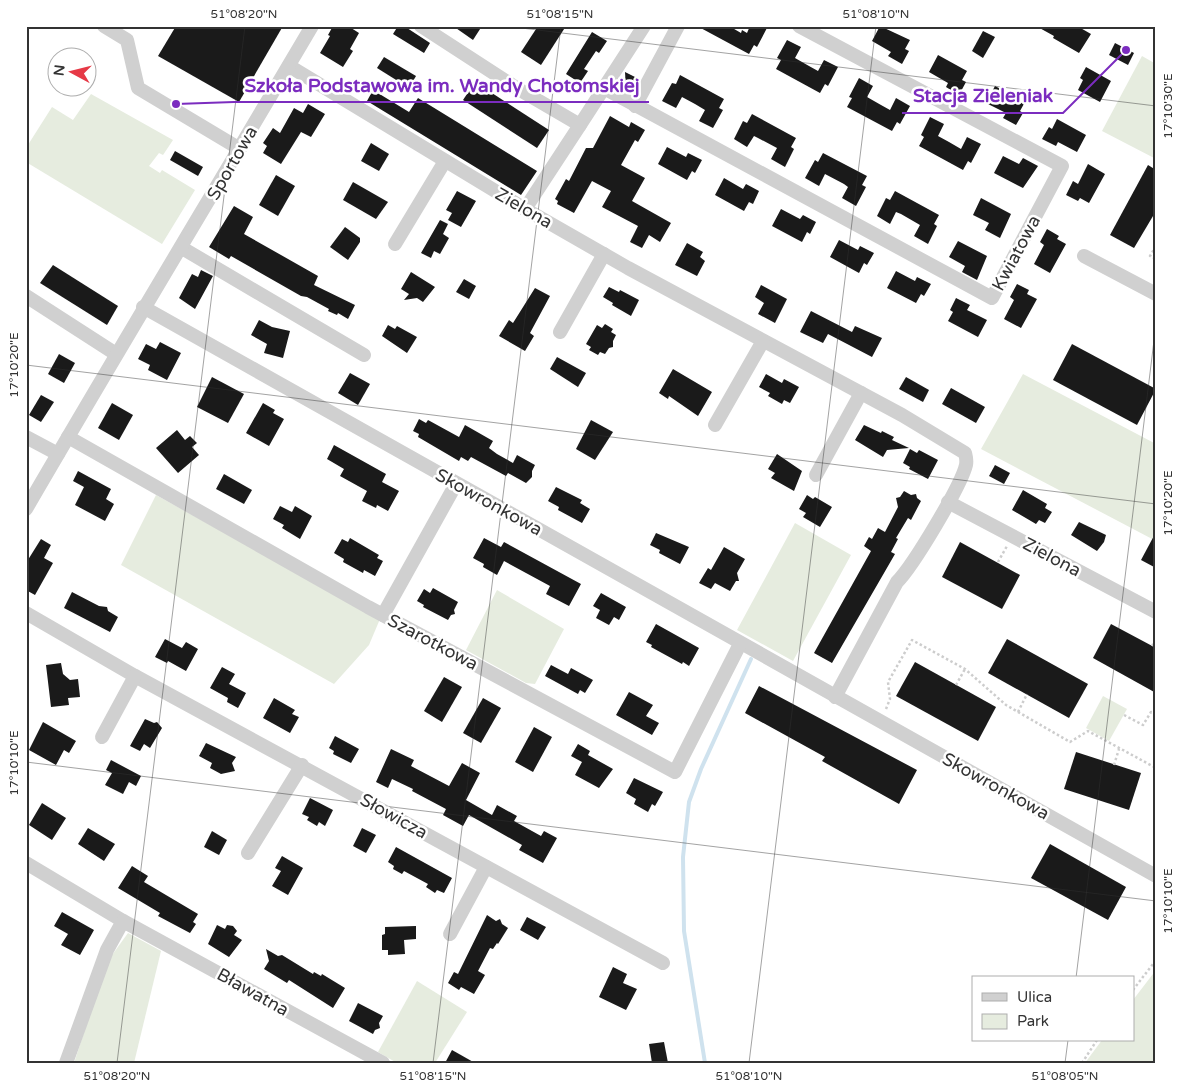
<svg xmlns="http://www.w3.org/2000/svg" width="1182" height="1089" viewBox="0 0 1182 1089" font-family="'Varela Round',sans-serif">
<rect width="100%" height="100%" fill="#fff"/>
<g fill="#e6ecdf">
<path d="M1142,56L1156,64V159L1102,131Z"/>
<path d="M91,94L173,140L163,155L159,153L149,166L160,173L162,170L195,190L162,244L26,162V148L52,107L73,120Z"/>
<path d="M1023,374L1156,444V541L981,449Z"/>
<path d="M156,495L380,619L369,645L334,684L121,565Z"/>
<path d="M795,523L851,555L793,661L737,630Z"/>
<path d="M497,590L564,629L535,684L526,683L466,650Z"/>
<path d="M1103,696L1127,709L1109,741L1086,728Z"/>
<path d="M128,933L161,951L134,1063H74L107,962Z"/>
<path d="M1156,970V1063H1085L1102,1040H1133V1000Z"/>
<path d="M417,981L467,1012L435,1063H397L378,1052Z"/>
</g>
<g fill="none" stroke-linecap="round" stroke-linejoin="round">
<path stroke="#cfe2ee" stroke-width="4" d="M705,1063L684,931L683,857L689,802L701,769L751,659"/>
</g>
<g fill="#1a1a1a">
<path d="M176,26H283L239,102L158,56Z"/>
<path d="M333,26H348L359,33L350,49L353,51L343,67L320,53L330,36L328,35Z"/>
<path d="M398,26H404L430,43L424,53L393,34Z"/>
<path d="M453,26H482L473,40Z"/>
<path d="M538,26H566L541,65L521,52Z"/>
<path d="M697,26H729L741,33L742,30L747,33L750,26H768L757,47L754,45L749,54Z"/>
<path d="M880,26L910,40L905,49L909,51L902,64L888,56L891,52L872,41Z"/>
<path d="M1036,26H1077L1091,34L1079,53L1053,38L1054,36Z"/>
<path d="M983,31L995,37L983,58L972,51Z"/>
<path d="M592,32L607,41L599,53L596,51L584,69L588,71L580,83L566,74Z"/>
<path d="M787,40L801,47L795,58L809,66L818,71L824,60L838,67L828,86L825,84L820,93L776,69L781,60L777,58Z"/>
<path d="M1115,43L1134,53L1128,65L1109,55Z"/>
<path d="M938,55L967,71L962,80L966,82L959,95L946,87L948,83L929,72Z"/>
<path d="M384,57L416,76L409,88L377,68Z"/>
<path d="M1086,67L1111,81L1100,102L1078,90L1083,80L1080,78Z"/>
<path d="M625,72L637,78L630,92L626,90Z"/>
<path d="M680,75L724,99L719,108L723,110L713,128L699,121L705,110L695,104L682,97L676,108L662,101L672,83L676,84Z"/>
<path d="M859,78L873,86L867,97L881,105L890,110L896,98L910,106L900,124L897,122L892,131L847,107L852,98L849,97Z"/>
<path d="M475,82L549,130L537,148L463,100Z"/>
<path d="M995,86L1025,102L1020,111L1023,113L1016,125L1003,118L1006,113L986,103Z"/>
<path d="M373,90L409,112L418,98L537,171L521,195L367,101Z"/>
<path d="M308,104L325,114L311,137L301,132L281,164L263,153L267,146L263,143L273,128L280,133L294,108L303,113Z"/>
<path d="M752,114L796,138L791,147L794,149L785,167L771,159L777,148L758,138L754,136L747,147L734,139L743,121L747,123Z"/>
<path d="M610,116L629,127L631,122L645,130L638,142L635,140L621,165L645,178L632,201L671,223L660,242L649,235L642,248L630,242L638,226L602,207L611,191L592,181L574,213L557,204L558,201L555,199L566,179L569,181L586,148H593Z"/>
<path d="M930,117L944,124L938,136L949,142L961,149L967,137L981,144L971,163L968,161L963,170L919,146L924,137L921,135Z"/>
<path d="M1057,119L1086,135L1077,152L1058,142L1056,146L1042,139L1049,127L1052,129Z"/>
<path d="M371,143L389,154L379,171L361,161Z"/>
<path d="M667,147L686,157L688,153L702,160L695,173L692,171L687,180L658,164Z"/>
<path d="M175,151L203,167L198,176L170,160Z"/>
<path d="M823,153L867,176L862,185L866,187L856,206L842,198L848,187L844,184L825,174L819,186L805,178L815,160L818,162Z"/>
<path d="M1003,156L1019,164L1023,158L1038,166L1023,188L994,173Z"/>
<path d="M1088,164L1105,174L1089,203L1080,198L1078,201L1066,195L1073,181L1078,184Z"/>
<path d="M1148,165L1156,170V211L1134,248L1110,235Z"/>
<path d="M276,175L295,186L278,216L259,205Z"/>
<path d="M724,178L743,189L746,184L759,191L753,204L749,202L744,211L715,195Z"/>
<path d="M353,182L388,202L376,219L343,200Z"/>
<path d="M457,191L476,201L461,227L448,220L452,213L446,210Z"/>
<path d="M895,191L939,215L934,224L937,226L928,244L914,236L920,225L901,214L896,212L890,224L877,216L886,198L890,200Z"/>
<path d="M981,198L1011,214L1000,238L985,230L989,223L973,215Z"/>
<path d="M234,206L253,217L244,234L318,276L314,285L355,305L348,319L338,313L337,315L328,311L329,309L307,297L301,296L231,256L229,259L209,247Z"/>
<path d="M781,209L800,219L803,215L816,222L810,234L807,232L802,242L772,226Z"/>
<path d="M440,220L448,224L443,234L449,238L440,254L434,251L431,258L421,253Z"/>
<path d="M345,227L360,238V242L348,260L330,247Z"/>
<path d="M1047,229L1059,236L1057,239L1066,244L1050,273L1034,264L1044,245L1040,242Z"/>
<path d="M839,240L858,250L860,246L874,253L867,265L864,263L859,273L830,257Z"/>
<path d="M958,241L987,256L977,280L962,272L965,266L949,257Z"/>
<path d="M687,243L703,252L700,257L705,261L697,276L675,265Z"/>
<path d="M53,265L118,306L107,325L40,283Z"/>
<path d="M201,270L213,276L195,309L179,298L192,274L198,277Z"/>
<path d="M896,271L915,281L917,277L931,284L924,296L921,294L916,303L887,288Z"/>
<path d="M411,272L435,287L423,302L417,298L404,300L409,294L401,289Z"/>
<path d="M464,279L476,286L469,299L456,292Z"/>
<path d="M1017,284L1029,290L1027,294L1037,299L1021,328L1004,319L1014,300L1010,297Z"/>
<path d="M761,285L787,299L775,323L758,314L764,303L755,297Z"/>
<path d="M609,287L619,292L620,290L639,300L631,316L612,305L613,303L603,297Z"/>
<path d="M535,288L550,296L530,333L534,336L525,351L499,336L509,320L513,323Z"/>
<path d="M956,298L970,305L967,310L987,320L978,337L948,321L953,312L950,310Z"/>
<path d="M811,311L852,332L855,326L882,338L872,357L828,334L823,343L800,332Z"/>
<path d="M259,320L272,327L290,331L283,358L264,353L267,344L251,335Z"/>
<path d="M605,324L613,329L611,332L616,335L613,341V347L609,348L605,354L600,352L598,355L589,350L591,347L586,344L597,325L602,328Z"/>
<path d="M388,325L395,329L397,326L417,337L407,353L382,336Z"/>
<path d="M160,342L181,353L167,380L148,370L150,365L138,359L146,344L156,349Z"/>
<path d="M1072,344L1156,389L1137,425L1053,380Z"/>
<path d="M59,354L75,363L64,383L48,374Z"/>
<path d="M557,357L586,373L578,387L550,369Z"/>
<path d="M673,369L712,392L698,416L669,396L668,399L659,393Z"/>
<path d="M350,373L370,384L358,405L338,393Z"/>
<path d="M766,374L782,383L784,379L799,387L790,403L784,400L782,404L768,396L770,393L759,387Z"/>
<path d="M212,377L244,394L228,423L197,407Z"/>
<path d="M906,377L929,390L923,402L899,389Z"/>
<path d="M951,388L985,407L976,423L942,404Z"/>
<path d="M41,395L54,402L41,422L29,415Z"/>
<path d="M112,403L133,415L119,440L98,428Z"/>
<path d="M263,403L275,410L273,413L284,419L269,446L246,433Z"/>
<path d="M419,419L426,423L428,420L459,437L465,425L493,441L489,448L497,454L513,463L517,455L535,465L532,471V477L526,483L508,473L506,476L471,457L468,461L461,457L459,461L418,437L419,434L413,431Z"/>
<path d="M591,420L613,432L595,460L576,449Z"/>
<path d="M864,425L881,433L882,431L894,437L892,440L909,448L887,450L883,457L855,440Z"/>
<path d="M177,430L185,440L190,436L197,443L192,447L199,455L178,473L156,448Z"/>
<path d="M334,445L386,474L382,482L399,491L388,511L377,505L376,508L362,501L367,491L340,476L344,469L327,459Z"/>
<path d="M910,449L917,453L919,450L938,460L928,479L909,469L910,467L903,463Z"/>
<path d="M777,454L802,471L794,491L771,478L775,473L768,469Z"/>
<path d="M995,465L1010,473L1004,484L989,476Z"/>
<path d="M78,471L111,489L106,499L114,504L105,521L75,505L84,487L73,481Z"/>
<path d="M224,474L252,490L244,504L216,489Z"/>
<path d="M556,487L582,500L580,503L590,509L582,523L558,510L559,507L548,501Z"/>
<path d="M1023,490L1047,504L1045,508L1052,512L1045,523L1039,520L1036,524L1012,510Z"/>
<path d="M904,491L911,495L916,494L917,498L921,501L911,520L908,518L896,538L898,539L891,552L895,554L832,663L814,653L871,551L864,546L869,537L872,539L878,528L885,532L898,507L896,498L900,497Z"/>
<path d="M807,495L813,499L815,497L832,507L820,527L803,517L806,513L799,509Z"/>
<path d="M280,506L292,512L295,506L312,516L300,539L282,528L284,525L273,519Z"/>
<path d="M1079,522L1106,535L1104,542L1097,551L1071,535Z"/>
<path d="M1156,532V568L1141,560Z"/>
<path d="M656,533L689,547L680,564L659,553L660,550L650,545Z"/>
<path d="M350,538L379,555L377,558L383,561L375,576L364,570L363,573L343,562L344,559L334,553L342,539L348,542Z"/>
<path d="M484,538L501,547L504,542L581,584L569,606L546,594L550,586L504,561L497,575L483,567L484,564L473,558Z"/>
<path d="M41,539L51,545L44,558L53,563L35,595L26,590V563Z"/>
<path d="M960,542L1020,575L1002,609L942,577Z"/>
<path d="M724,547L745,559L737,573L739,581H736L730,591L715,583L711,589L699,583L708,568L711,570Z"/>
<path d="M433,588L458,602L454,610L455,614L451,615L448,620L423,607L424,605L417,601L424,589L430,593Z"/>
<path d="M72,592L99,606L107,607L108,611L118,617L110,632L64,608Z"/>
<path d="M601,593L626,607L619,620L614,617L609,625L596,618L600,610L593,606Z"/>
<path d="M656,624L699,648L689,666L683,662L682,664L651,647L652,645L646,642Z"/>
<path d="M1111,624L1156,648V693L1093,658Z"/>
<path d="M165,639L182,648L186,642L198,649L186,671L168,661L167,663L155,657Z"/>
<path d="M1007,639L1088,684L1069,718L988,673Z"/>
<path d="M915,662L996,707L978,741L896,696Z"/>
<path d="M61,663L63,674L70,680L78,679L80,697L68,698L69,705L51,707L46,665Z"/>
<path d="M551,665L568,674L571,668L593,680L585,693L580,690L578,694L545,676Z"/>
<path d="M222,667L235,674L229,684L246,693L238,708L227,702L228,698L210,688Z"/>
<path d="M444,677L462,687L442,722L424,711Z"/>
<path d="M759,686L917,770L899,804L822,761L825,757L745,713Z"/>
<path d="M629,692L653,705L646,716L659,723L652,735L616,715Z"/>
<path d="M274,698L295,710L292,714L299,717L290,733L263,718Z"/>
<path d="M483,698L501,708L481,743L463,733Z"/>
<path d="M145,719L154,723L157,722L162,728L150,748L144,744L140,751L130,746Z"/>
<path d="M43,722L76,741L69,753L64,750L56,765L29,750Z"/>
<path d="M534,727L552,737L533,772L515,762Z"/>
<path d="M335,736L359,749L351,763L333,754L334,751L329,748Z"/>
<path d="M206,743L236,757L232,763L235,771L221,774L210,768L212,763L199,756Z"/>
<path d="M578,744L590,751L588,755L613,769L599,788L575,775L582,762L571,756Z"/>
<path d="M391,749L414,760L411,766L449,786L462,763L480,773L466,800L492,815L497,805L517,816L514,821L541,836L544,831L557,838L543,863L519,850L522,845L469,815L463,826L443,815L446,809L412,791L413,789L392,779L388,788L376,782Z"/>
<path d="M1076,752L1141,773L1129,810L1064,789Z"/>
<path d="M111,760L141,776L136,786L129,782L123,794L105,785L112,773L106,770Z"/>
<path d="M634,778L663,792L655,806L652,804L648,812L634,804L636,799L626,793Z"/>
<path d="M310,798L333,810L325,826L319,822L317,826L307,820L309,817L302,814Z"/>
<path d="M42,803L66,818L52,840L29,825Z"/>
<path d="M88,828L115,844L104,861L78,844Z"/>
<path d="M362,828L376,835L366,853L353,846Z"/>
<path d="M212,831L227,840L219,855L204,847Z"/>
<path d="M1050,844L1126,887L1108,920L1031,878Z"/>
<path d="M396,847L452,878L444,893L437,890L435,893L426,887L428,884L404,871L402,874L393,869L394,866L388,862Z"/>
<path d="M282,856L303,868L288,895L272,886L281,871L275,868Z"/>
<path d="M132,866L148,876L144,882L198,914L193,922L196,924L190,933L158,916L160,913L118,888Z"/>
<path d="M62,912L94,930L80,955L61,945L68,934L54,926Z"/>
<path d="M487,915L496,921L500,919L502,924L508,928L498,944L497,943L493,949L490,948L478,971L485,975L474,994L461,987L459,990L448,983L454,972L458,974Z"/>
<path d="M527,917L546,927L538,940L520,930Z"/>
<path d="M217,925L225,929L227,925L233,926L237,931L234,935L242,940L229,957L208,944Z"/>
<path d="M416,926V939L404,940L405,954L388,955V950H382V935L385,934V927Z"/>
<path d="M266,949L278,956L282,955L313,974L314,972L321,976L322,974L345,988L333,1008L289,980L287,983L264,969L269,961Z"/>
<path d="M613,967L627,974L623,983L637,989L626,1010L599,997Z"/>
<path d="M358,1003L383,1016L379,1023L380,1028L375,1030L373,1034L349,1021Z"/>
<path d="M664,1042L668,1063H652L649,1044Z"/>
<path d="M452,1050L475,1063H445Z"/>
</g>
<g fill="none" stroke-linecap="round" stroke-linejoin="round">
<g stroke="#cdcdcd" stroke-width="2.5" stroke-dasharray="2.5 2.5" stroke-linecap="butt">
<path d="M1152,26L1156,28"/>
<path d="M1156,246L1150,256L1156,259"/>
<path d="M998,562L1007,546"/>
<path d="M1152,646L1156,639"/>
<path d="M956,685L965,669"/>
<path d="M886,709L890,699L888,682L912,640L965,669L1006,705L1070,742L1088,731L1156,768"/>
<path d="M1018,712L1027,694"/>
<path d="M1124,715L1143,725L1151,712L1156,714"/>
<path d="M1114,765L1119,749"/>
<path d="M1133,990L1156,960"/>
<path d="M1082,1063L1097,1040"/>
</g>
<g stroke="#d0d0d0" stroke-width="14">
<path d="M104,26L127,40L138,88L240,149"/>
<path d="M421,26L515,87L580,125L644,26"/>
<path d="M289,66L525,209L628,268L902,415L965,453C966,457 967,460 966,465C961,486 913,566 897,582L835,697"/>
<path d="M604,88L992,298L1062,166L799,26"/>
<path d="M635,106L678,26"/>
<path d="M525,209L580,125"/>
<path d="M395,244L445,161"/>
<path d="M182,248L364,355"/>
<path d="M1084,256L1156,294"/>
<path d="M26,296L116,354"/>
<path d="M143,307L1156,876"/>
<path d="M560,332L604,254"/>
<path d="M715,425L763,341"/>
<path d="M26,437L58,454"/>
<path d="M68,437L368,607L675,772L740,644"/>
<path d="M816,475L861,393"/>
<path d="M948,502L1156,612"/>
<path d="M26,509C120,347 217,187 312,26"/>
<path d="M26,613L135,676L663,963"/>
<path d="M383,615L456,484"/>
<path d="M102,737L135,676"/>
<path d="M248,853L302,765"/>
<path d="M26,863L123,921L383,1063"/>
<path d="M450,934L486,867"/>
<path d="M66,1063L107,950L123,921"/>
</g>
</g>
<path fill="none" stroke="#333" stroke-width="1" stroke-opacity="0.45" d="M505,26L1156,106M26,365L1156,504M26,762L1156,901M1076,978L1156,324M117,1063L245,26M433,1063L561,26M749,1063L876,26M1065,1063L1068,1040"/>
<g text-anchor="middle" stroke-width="5" stroke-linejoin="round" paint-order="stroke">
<g font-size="18" fill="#333" stroke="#fff">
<text transform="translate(232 163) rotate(-60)" y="6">Sportowa</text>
<text transform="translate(524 208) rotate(30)" y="6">Zielona</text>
<text transform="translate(1016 253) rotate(-62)" y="6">Kwiatowa</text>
<text transform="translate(489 502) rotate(29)" y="6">Skowronkowa</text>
<text transform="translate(1052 557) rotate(28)" y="6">Zielona</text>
<text transform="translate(433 642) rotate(28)" y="6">Szarotkowa</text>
<text transform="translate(996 786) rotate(29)" y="6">Skowronkowa</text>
<text transform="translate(394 816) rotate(29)" y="6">Słowicza</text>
<text transform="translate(253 992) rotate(29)" y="6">Bławatna</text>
</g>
</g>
<path fill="none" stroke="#7b2cbf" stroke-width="2" d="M176 104L234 102H649M1126 50L1063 113H902"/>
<g fill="#7b2cbf" stroke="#fff" stroke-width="2">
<circle cx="176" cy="104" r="5"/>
<circle cx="1126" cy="50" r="5"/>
</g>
<g font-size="19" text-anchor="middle" font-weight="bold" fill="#7b2cbf" stroke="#fff" stroke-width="5" stroke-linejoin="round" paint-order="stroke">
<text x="442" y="92">Szkoła Podstawowa im. Wandy Chotomskiej</text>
<text x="983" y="102">Stacja Zieleniak</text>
</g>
<rect width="1182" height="1089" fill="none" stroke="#ffffff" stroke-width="55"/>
<rect x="972" y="976" width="162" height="65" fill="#ffffff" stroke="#adadad"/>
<rect x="982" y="993" width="25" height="8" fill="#d0d0d0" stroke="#adadad"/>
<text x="1017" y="1002" font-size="15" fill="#333333">Ulica</text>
<rect x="982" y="1014" width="25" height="15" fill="#e6ecdf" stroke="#adadad"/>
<text x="1017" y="1026" font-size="15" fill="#333333">Park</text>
<g transform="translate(72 72) rotate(277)"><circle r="24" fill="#ffffff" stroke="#adadad"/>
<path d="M0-4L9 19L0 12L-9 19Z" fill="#e63946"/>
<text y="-8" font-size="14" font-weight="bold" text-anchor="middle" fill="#333333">N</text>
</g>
<rect x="28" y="28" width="1126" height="1034" fill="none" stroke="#333" stroke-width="2"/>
<g font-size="12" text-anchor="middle" fill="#333">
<text x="244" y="18">51°08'20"N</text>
<text x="560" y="18">51°08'15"N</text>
<text x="876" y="18">51°08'10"N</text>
<text transform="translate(1168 106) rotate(-90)" y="4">17°10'30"E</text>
<text transform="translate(14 365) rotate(-90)" y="4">17°10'20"E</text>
<text transform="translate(1168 503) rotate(-90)" y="4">17°10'20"E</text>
<text transform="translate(14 763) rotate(-90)" y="4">17°10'10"E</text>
<text transform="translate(1168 901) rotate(-90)" y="4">17°10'10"E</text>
<text x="117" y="1080">51°08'20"N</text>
<text x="433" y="1080">51°08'15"N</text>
<text x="749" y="1080">51°08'10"N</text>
<text x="1065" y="1080">51°08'05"N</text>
</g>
</svg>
